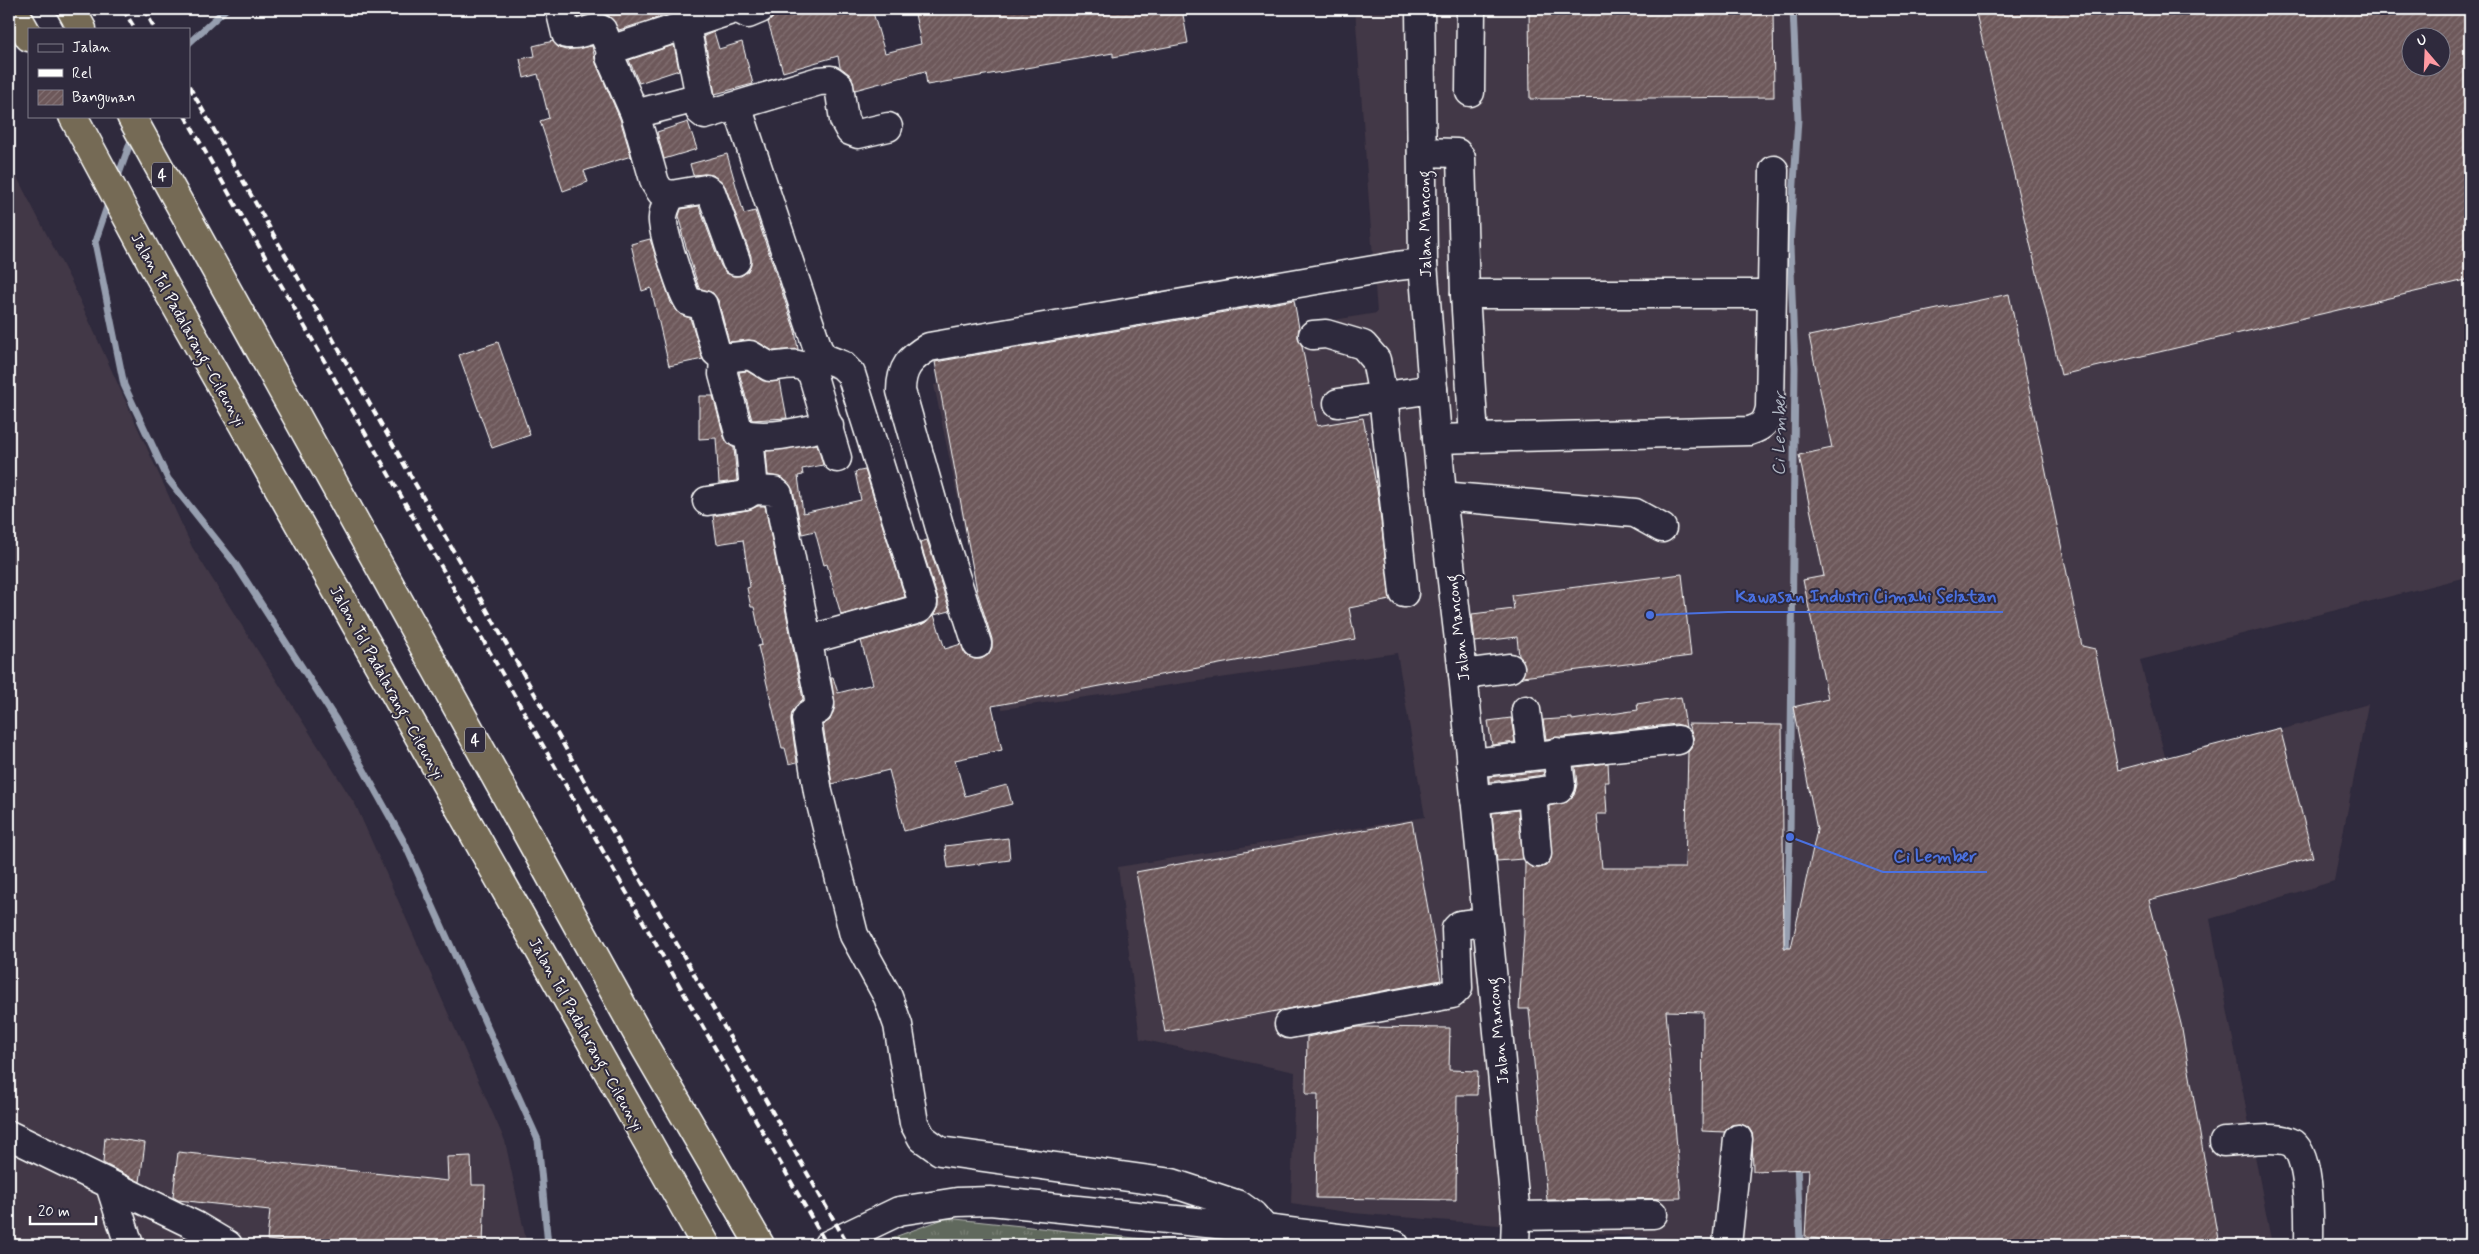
<svg xmlns="http://www.w3.org/2000/svg" width="2479" height="1254" viewBox="0 0 2479 1254" font-family="Mynerve,sans-serif">
<defs>
<pattern id="grass-tufts" width="24" height="20" patternUnits="userSpaceOnUse" patternTransform="scale(1.25)"><rect width="24" height="20" fill="#61695d"/><path d="M3 7l-1-3M5 7V3M7 7l1-3M15 17l-1-3M17 17v-4M19 17l1-3" fill="none" stroke="#798075"/></pattern>
<pattern id="building-hatch" width="6" height="6" patternUnits="userSpaceOnUse" patternTransform="scale(1.25)"><rect width="6" height="6" fill="#6d585a"/><path d="M-1 1l2-2M0 6l6-6M5 7l2-2" fill="none" stroke="#837173"/></pattern>
</defs>
<rect width="100%" height="100%" fill="#2f2a3d"/>
<filter id="ink" filterUnits="userSpaceOnUse"><feTurbulence type="fractalNoise" baseFrequency=".02" numOctaves="2"/><feDisplacementMap in="SourceGraphic" scale="10" xChannelSelector="R" yChannelSelector="G"/><feConvolveMatrix kernelMatrix="1 2 1 2 8 2 1 2 1" color-interpolation-filters="sRGB"/></filter>
<g filter="url(#ink)">
<g fill="#423846" fill-rule="evenodd">
<path d="M1355,9H2470V576L2140,660L2167,764L2368,704L2334,881L2210,919L2272,1245H1740L1353,1213L1291,1204L1295,1072L1140,1039L1118,867L1425,817L1397,653L1002,709L934,385L1377,313ZM2412,38H2442V68H2412Z"/>
<path d="M9,162L71,281L192,547L356,806L505,1141L527,1245H9Z"/>
</g>
<path fill="url(#grass-tufts)" stroke="#b0b4ae" d="M946,1218L1200,1245H873Z"/>
<g fill="none" stroke-linecap="round" stroke-linejoin="round">
<g stroke="#969eaf" stroke-width="7">
<path d="M189,43L226,9"/>
<path d="M116,182L133,135"/>
<path d="M109,201L95,242L124,385L168,479L234,562L336,720L404,842L538,1140L548,1245"/>
<path d="M1786,955L1790,837L1795,367L1790,246L1798,119L1793,9"/>
<path d="M1733,1244L1775,1245"/>
<path d="M1533,1245L1634,1241L1722,1244"/>
<path d="M1792,1245L1800,1242L1797,1160"/>
</g>
</g>
<g fill="url(#building-hatch)" stroke="#fff" fill-rule="evenodd">
<path d="M576,9H686L619,30L609,16L595,13L578,17Z"/>
<path d="M775,9H872L885,53L921,44L914,9H1182L1188,43L1113,57V53L927,85L925,71L855,90L849,74L840,67L838,56L783,72L768,22L773,18Z"/>
<path d="M1529,9H1773L1774,97L1530,99Z"/>
<path d="M1975,9H2470V279L2061,375ZM2412,38H2442V68H2412Z"/>
<path d="M714,32L719,49L742,42L753,84L715,94L704,36Z"/>
<path d="M553,41L559,48L566,50L592,46L596,63L620,119L632,159L631,156L584,171L588,182L563,191L540,121L549,118L538,74L524,78L520,59L535,56L533,46Z"/>
<path d="M674,45L679,70L639,83L629,60Z"/>
<path d="M688,122L697,149L664,159L657,132Z"/>
<path d="M727,154L744,214L755,211L795,331L798,349L773,351L758,342L749,340L729,342L718,300L713,293L699,288L697,282L681,230H683L679,216L681,209L699,206L721,266L726,273L733,276H741L748,271L751,264V256L725,186L713,175L704,174L693,175L690,164Z"/>
<path d="M650,239L671,303L680,314L690,318L703,359L669,366L651,288L642,291L631,244Z"/>
<path d="M2009,294L2082,646L2095,649L2118,770L2280,728L2313,857L2149,900L2181,1024L2219,1245H1858L1805,1237L1809,1169L1753,1171L1752,1133L1748,1127L1740,1124L1731,1125L1725,1132L1702,1131L1703,1012L1666,1011L1681,1198L1547,1200L1529,1009H1519L1524,933L1525,862L1531,867L1539,868L1546,866L1551,859L1549,806L1567,802L1574,795L1577,784L1575,767L1608,763L1609,782H1605L1607,814H1597L1602,868H1685L1688,752L1692,747L1694,739L1688,724L1782,725L1784,948H1791L1817,830L1793,707L1828,699L1803,580L1824,576L1799,455L1832,448L1809,336Z"/>
<path d="M1294,300L1299,328L1298,337L1302,346L1317,426L1363,418L1378,495L1390,600L1349,608L1355,639L992,706L1002,750L955,760L965,796L1007,785L1012,804L904,831L889,770L832,784L823,725L830,720L835,707L831,677H833L838,693L873,684L861,641L923,624L934,615L945,649L961,644L966,655L974,659H981L988,655L992,648V639L977,591L935,362Z"/>
<path d="M498,342L530,435L492,448L459,355Z"/>
<path d="M747,371L763,381H780L787,418L752,420L739,372Z"/>
<path d="M699,396H713L724,437L728,444L734,448L737,481L719,483L716,438L699,439Z"/>
<path d="M817,444L823,465L802,469L803,475L798,476L803,513L861,500L855,472L865,470L905,597L841,615L827,564L824,565L815,531L802,534L793,490L783,478L768,475L766,451Z"/>
<path d="M758,506H765L803,699L792,712L791,722L797,762L789,764L785,748H782L758,646L762,645L754,607H751L747,588L750,587L743,540L717,544L713,516L748,510Z"/>
<path d="M927,540L950,611L934,615L938,606V599L920,542Z"/>
<path d="M1682,574L1691,656L1522,677L1525,666L1519,656L1517,637L1475,642L1472,614L1514,609L1512,595Z"/>
<path d="M1681,697L1686,727L1676,724L1546,739L1543,720L1572,718V720L1638,710L1637,704Z"/>
<path d="M1511,718L1515,742L1492,745L1488,721Z"/>
<path d="M1543,771L1544,775L1489,782V777Z"/>
<path d="M1518,810L1523,859L1497,861L1492,813Z"/>
<path d="M1412,821L1441,980L1165,1032L1136,872Z"/>
<path d="M1008,838L1010,860L948,868L945,846Z"/>
<path d="M1358,1027L1450,1028L1449,1070L1478,1071L1477,1095H1457L1456,1200L1316,1198L1318,1094H1306L1307,1037Z"/>
<path d="M105,1137L145,1143L140,1182L103,1163Z"/>
<path d="M178,1152L448,1181L447,1157L471,1156L472,1185H485L483,1245H316L267,1240L270,1210L178,1200L173,1197Z"/>
</g>
<g fill="none" stroke-linecap="round" stroke-linejoin="round">
<g stroke="#fff" stroke-width="31">
<g id="minor">
<path d="M560,9L566,34H576L598,28L602,30L611,51"/>
<path d="M735,9L616,48L611,51L610,57L635,114L655,183L661,192L671,195C667,203 662,212 663,221C663,232 682,294 689,302L703,305L716,352L724,358L750,355L770,367C787,365 800,360 812,373L837,458"/>
<path d="M738,9L748,14L760,9"/>
<path d="M1420,9L1423,263L1433,389L1442,496L1463,674L1516,1216L1515,1245"/>
<path d="M686,26L700,97"/>
<path d="M1470,92L1471,9"/>
<path d="M737,106L818,349L824,358L842,365L851,374L923,603L919,609L808,640"/>
<path d="M635,114L700,97V111L705,115L819,81L831,80L839,86L844,120L850,131L858,134L888,127"/>
<path d="M1422,152L1457,153L1461,158L1465,294L1474,438"/>
<path d="M671,195L706,189L711,192L736,261"/>
<path d="M1465,294H1771"/>
<path d="M1313,335L1326,334L1363,345L1376,360L1383,396L1404,593"/>
<path d="M724,358L723,374L739,433C768,441 800,431 829,426"/>
<path d="M1338,403L1433,389"/>
<path d="M1437,439L1749,431C1763,427 1767,422 1770,408L1774,170"/>
<path d="M754,490L774,491L778,494L820,703L818,710L809,714L806,719L818,792L854,935L888,997L898,1025L914,1123L922,1138L940,1151L1172,1183L1239,1205L1253,1215L1265,1229"/>
<path d="M1442,496L1635,513L1662,528"/>
<path d="M707,501L746,495L754,490L749,436"/>
<path d="M977,644L941,532L901,391C901,368 910,358 929,347L1397,266L1423,263"/>
<path d="M1463,674L1510,668"/>
<path d="M1526,710L1532,755"/>
<path d="M1471,763L1678,740"/>
<path d="M1532,793L1537,853"/>
<path d="M1475,800L1559,789L1561,786L1557,752"/>
<path d="M1289,1024L1452,994L1458,988L1456,929L1460,925L1486,922"/>
<path d="M9,1135L196,1226L228,1245"/>
<path d="M2224,1142C2240,1142 2275,1135 2290,1142C2312,1152 2309,1224 2309,1245"/>
<path d="M110,1185L129,1245"/>
<path d="M1516,1216L1653,1214"/>
<path d="M828,1245L899,1211L957,1202L990,1201L1265,1229L1395,1245"/>
<path d="M1727,1245L1738,1139"/>
</g>
</g>
<g stroke="#fff" stroke-width="31">
<g id="highway">
<path d="M13,9L29,37"/>
<path d="M71,9L82,29"/>
<path d="M73,116L152,263L706,1245"/>
<path d="M131,116L646,1049L760,1245"/>
</g>
</g>
<use href="#minor" stroke="#2f2a3d" stroke-width="28"/>
<use href="#highway" stroke="#746b55" stroke-width="28"/>
<g stroke="#fff" stroke-width="4" stroke-dasharray="8 4" stroke-linecap="butt">
<path d="M123,9L135,29"/>
<path d="M144,9L155,29"/>
<path d="M189,86L848,1245"/>
<path d="M185,116L827,1245"/>
</g>
</g>
</g>
<g text-anchor="middle" stroke-width="4" stroke-linejoin="round" paint-order="stroke">
<g fill="#2f2a3d" stroke="#c1bfc5" stroke-width="1">
<rect x="152" y="162.5" width="20" height="25" rx="4"/>
<rect x="465" y="727.5" width="20" height="25" rx="4"/>
</g>
<g font-size="15" font-weight="bold" fill="#fff">
<text x="162" y="180">4</text>
<text x="475" y="745">4</text>
</g>
<g font-size="16" fill="#fff" stroke="#2f2a3d">
<text transform="translate(1424 224) rotate(-91)" y="6">Jalan Mancong</text>
<text transform="translate(189 329) rotate(61)" y="6">Jalan Tol Padalarang–Cileunyi</text>
<text transform="translate(1457 628) rotate(-97)" y="6">Jalan Mancong</text>
<text transform="translate(388 682) rotate(61)" y="6">Jalan Tol Padalarang–Cileunyi</text>
<text transform="translate(1497 1031) rotate(-96)" y="6">Jalan Mancong</text>
<text transform="translate(587 1034) rotate(61)" y="6">Jalan Tol Padalarang–Cileunyi</text>
</g>
<g font-size="18" font-style="italic" fill="#b0b7c3" stroke="#2f2a3d">
<text transform="translate(1779 434) rotate(-89)" y="6">Ci Lember</text>
</g>
</g>
<path fill="none" stroke="#4a71e0" stroke-width="2" d="M1650 615L1728 612H2003M1790 837L1883 872H1987"/>
<g fill="#4a71e0" stroke="#2f2a3d" stroke-width="2">
<circle cx="1650" cy="615" r="5"/>
<circle cx="1790" cy="837" r="5"/>
</g>
<g font-size="18" text-anchor="middle" font-weight="bold" fill="#4a71e0" stroke="#2f2a3d" stroke-width="4" stroke-linejoin="round" paint-order="stroke">
<text x="1866" y="602">Kawasan Industri Cimahi Selatan</text>
<text x="1935" y="862">Ci Lember</text>
</g>
<rect width="2479" height="1254" fill="none" stroke="#2f2a3d" stroke-width="30"/>
<rect x="15" y="15" width="2449" height="1224" fill="none" stroke="#fff" stroke-width="2" filter="url(#ink)"/>
<rect x="28" y="28" width="162" height="90" fill="#2f2a3d" stroke="#827f8b"/>
<rect x="38" y="44" width="25" height="8" fill="#2f2a3d" stroke="#827f8b"/>
<text x="72" y="52" font-size="15" fill="#ffffff">Jalan</text>
<rect x="38" y="69" width="25" height="8" fill="#ffffff" stroke="#827f8b"/>
<text x="72" y="78" font-size="15" fill="#ffffff">Rel</text>
<rect x="38" y="90" width="25" height="15" fill="url(#building-hatch)" stroke="#827f8b"/>
<text x="72" y="102" font-size="15" fill="#ffffff">Bangunan</text>
<g transform="translate(2426 52) rotate(341)"><circle r="24" fill="#2f2a3d" stroke="#827f8b"/>
<path d="M0-4L9 19L0 12L-9 19Z" fill="#ff9aa2"/>
<text y="-8" font-size="14" font-weight="bold" text-anchor="middle" fill="#ffffff">U</text>
</g>
<path d="M30 1216v8h66v-8" fill="none" stroke="#ffffff" stroke-width="2.5"/>
<text x="38" y="1216" font-size="15" fill="#ffffff" stroke="#2f2a3d" stroke-width="4" paint-order="stroke">20 m</text>
</svg>
